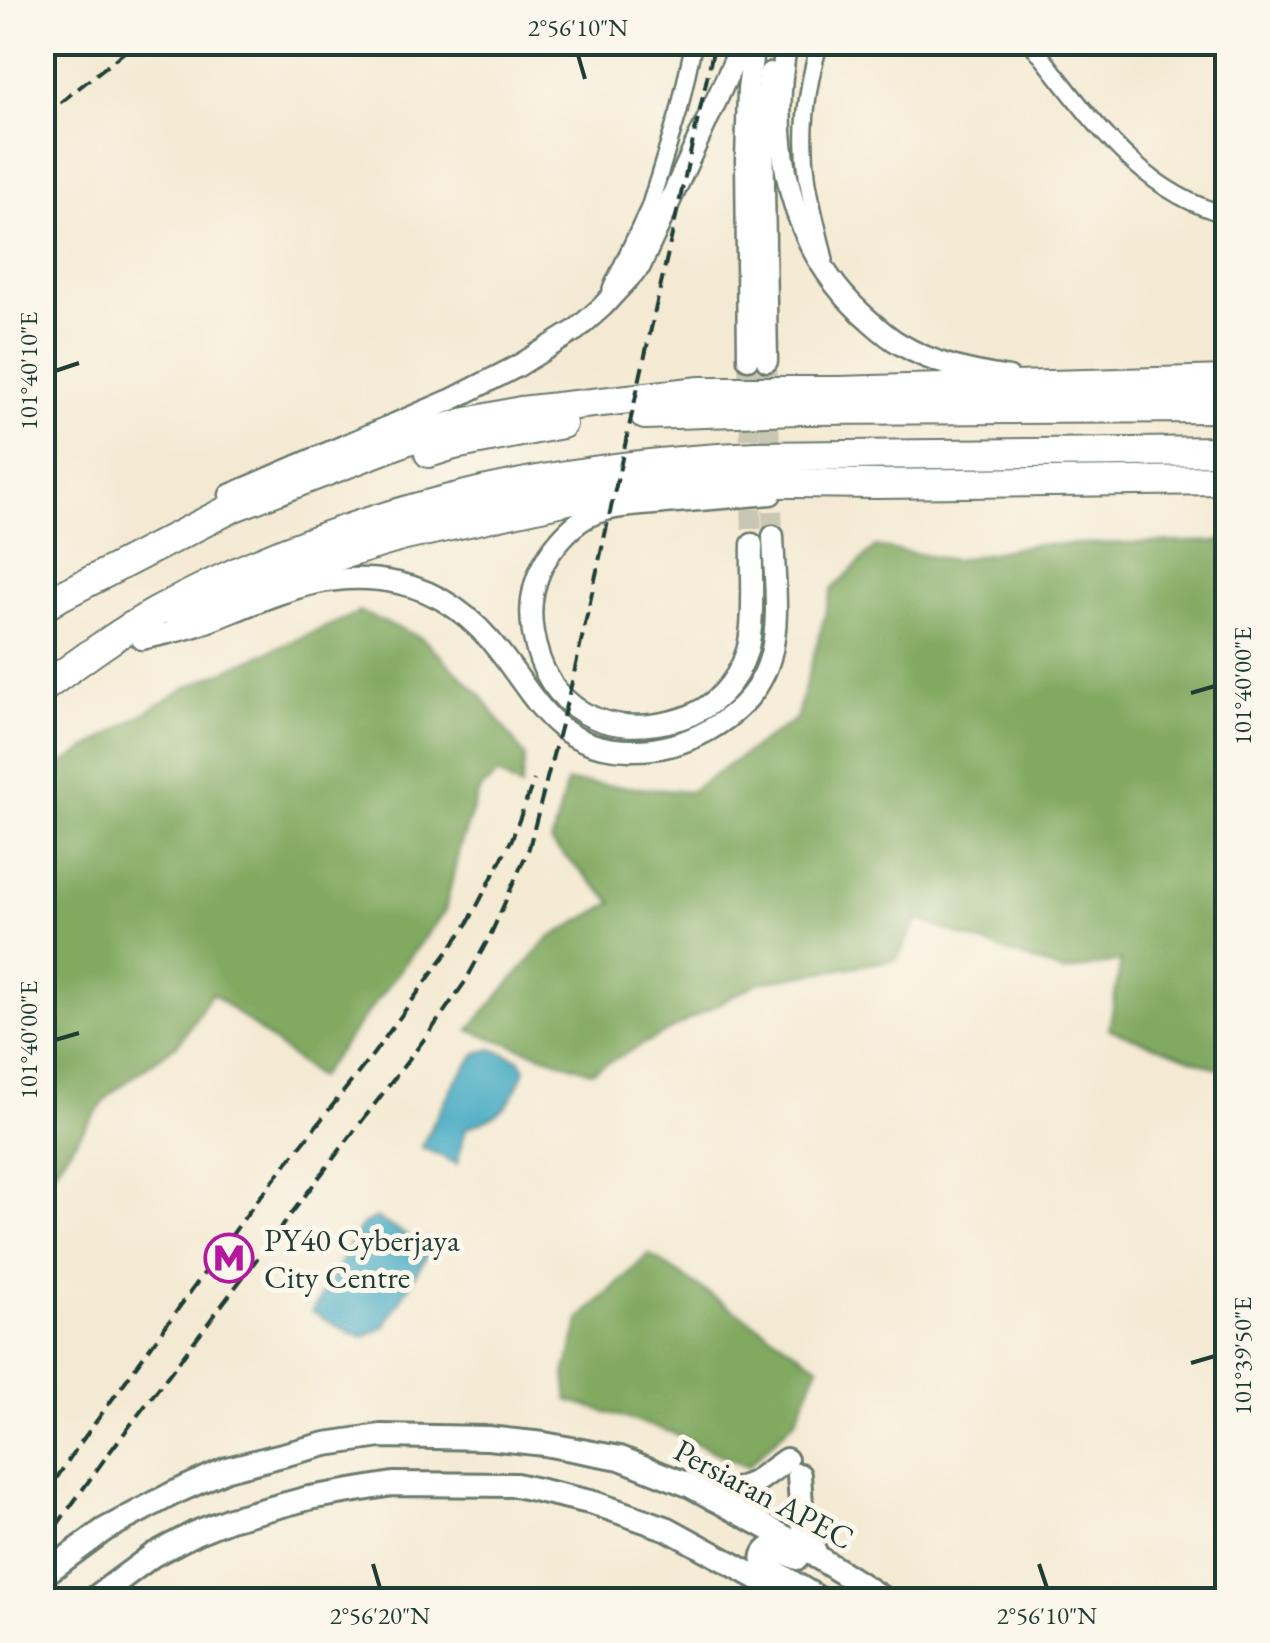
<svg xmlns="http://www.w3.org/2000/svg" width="1270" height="1643" viewBox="0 0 1270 1643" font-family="'EB Garamond',serif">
<rect width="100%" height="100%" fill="#fbf7ec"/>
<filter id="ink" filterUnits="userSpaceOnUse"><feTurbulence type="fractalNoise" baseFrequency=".01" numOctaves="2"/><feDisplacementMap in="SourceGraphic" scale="20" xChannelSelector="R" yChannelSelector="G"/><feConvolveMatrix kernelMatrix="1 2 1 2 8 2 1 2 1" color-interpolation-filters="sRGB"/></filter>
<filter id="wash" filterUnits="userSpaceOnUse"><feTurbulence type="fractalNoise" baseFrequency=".0048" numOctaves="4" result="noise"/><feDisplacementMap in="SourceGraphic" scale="40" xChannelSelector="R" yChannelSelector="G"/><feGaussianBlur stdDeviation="2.25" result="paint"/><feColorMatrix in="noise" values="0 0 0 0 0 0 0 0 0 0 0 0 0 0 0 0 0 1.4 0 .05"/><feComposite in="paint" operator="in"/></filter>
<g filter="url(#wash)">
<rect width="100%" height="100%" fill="#f4ead3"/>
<g fill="#81a960" stroke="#50734a" stroke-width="2.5">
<path d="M1227,541V1072L1109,1029L1121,961L1064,972L918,920L897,959L758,983L591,1072L469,1030L548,939L613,902L551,843L567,782L689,792L796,719L832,590L875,547L955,560L1030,545Z"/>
<path d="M360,612L422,638L480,694L525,757L521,788L498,774L479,791L459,849L445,911L318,1078L212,993L179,1043L110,1094L43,1185V776L185,688Z"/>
<path d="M649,1254L819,1366L796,1419L747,1467L670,1432L568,1400L565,1374L581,1318Z"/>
</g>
<g fill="#42a9c2" stroke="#30737b" stroke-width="2.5">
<path d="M492,1049L519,1059L525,1069C511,1107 502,1115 466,1128L457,1164L421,1147L454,1083L477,1053Z"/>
<path d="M376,1218L431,1249L384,1327L364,1337L346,1331L312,1312L361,1226Z"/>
</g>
</g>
<g filter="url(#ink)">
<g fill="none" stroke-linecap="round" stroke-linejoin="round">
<g stroke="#c9c7b3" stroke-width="20" stroke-dasharray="20 10" stroke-linecap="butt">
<path d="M748,359L752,544"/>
<path d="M767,361L773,536"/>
</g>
<g stroke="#6a7a6c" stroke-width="20">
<g id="street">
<path d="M820,42C807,85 801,130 807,175C810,203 819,231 825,260"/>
<path d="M1030,42C1086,110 1137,193 1228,215"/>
<path d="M611,289L649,208L679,111L694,42"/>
</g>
</g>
<g stroke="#6a7a6c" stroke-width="25">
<g id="secondary">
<path d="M787,42C768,143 789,252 870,321C879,329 889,338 900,344C933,364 971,372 1009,378"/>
<path d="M748,359L746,160L748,90L754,42"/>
<path d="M767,361L763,128L770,73"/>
<path d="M230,495L453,399L518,366L576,330L602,307L640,266L743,42"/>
<path d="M752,544C751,576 755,622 747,651C737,684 713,709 680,719C607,740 546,711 533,633C528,604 534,577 550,553C560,539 573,524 589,516C612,505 639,506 664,503C699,500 735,497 771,494"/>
<path d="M142,639C161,634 182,631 201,624C269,599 322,567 398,583C441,592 476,620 502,655C540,705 558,748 629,750C657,751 684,744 709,730C791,683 776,617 773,536"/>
</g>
</g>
<g stroke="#6a7a6c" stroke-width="28">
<g id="primary">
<path d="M799,1475L802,1521L817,1557"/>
<path d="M714,1499L754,1483L786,1460"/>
<path d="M797,1558L772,1547C763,1552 762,1558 765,1566L821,1600"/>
<path d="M42,1576L104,1530L172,1494L227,1469L326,1444L381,1436L488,1438L544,1444L620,1458L691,1486L797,1544L885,1600"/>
<path d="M92,1600L153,1555L195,1533L230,1519L309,1498L393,1484L516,1485L594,1503L668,1529L798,1600"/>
</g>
</g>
<g stroke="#6a7a6c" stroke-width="32">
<g id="highway">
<path d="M645,415L798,410L1228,408"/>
<path d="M429,453L454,445L562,424"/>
<path d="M42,608L61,596L234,507L408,440L463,423L521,411L700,391H838L1228,380"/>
<path d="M180,620L294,569L401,537L604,492L707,482L877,484L1228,480"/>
<path d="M42,689C79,662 116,634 156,612C340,511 548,465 756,456L1228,451"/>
</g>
</g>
<use href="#street" stroke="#fff" stroke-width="15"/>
<use href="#secondary" stroke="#fff" stroke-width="20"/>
<use href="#primary" stroke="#fff" stroke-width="22"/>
<use href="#highway" stroke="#fff" stroke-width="28"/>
<g stroke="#1f3d34" stroke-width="4" stroke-dasharray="15 8" stroke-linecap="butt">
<path d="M42,117L137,42"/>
<path d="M42,1500L76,1449L253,1206L374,1053L467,925L512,839L534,780"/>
<path d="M42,1546L106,1457L432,1029L465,982L490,936L529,848L573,678L715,42"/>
</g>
</g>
</g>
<path fill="none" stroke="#1f3d34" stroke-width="4" d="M578,55L585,79M55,371L79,363M1191,693L1215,686M55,1040L79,1033M1191,1363L1215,1356M373,1564L380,1588M1039,1564L1047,1588"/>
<defs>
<g id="metro-ring" transform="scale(2.5)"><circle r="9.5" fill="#fbf7ec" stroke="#b5179e" stroke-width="1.5"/><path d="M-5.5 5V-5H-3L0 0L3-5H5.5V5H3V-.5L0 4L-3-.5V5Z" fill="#b5179e"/></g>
</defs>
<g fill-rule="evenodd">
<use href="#metro-ring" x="229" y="1258"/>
</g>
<g text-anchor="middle" stroke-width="10" stroke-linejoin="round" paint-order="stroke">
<g font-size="32" fill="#1f3d34" stroke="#fbf7ec" text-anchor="start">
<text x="264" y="1251">PY40 Cyberjaya<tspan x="264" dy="37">City Centre</tspan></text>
</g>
<g font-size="32" fill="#1f3d34" stroke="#fbf7ec">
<text transform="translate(764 1494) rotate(28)" y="11">Persiaran APEC</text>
</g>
</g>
<rect width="1270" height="1643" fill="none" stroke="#fbf7ec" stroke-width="110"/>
<rect x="55" y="55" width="1160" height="1533" fill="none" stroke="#1f3d34" stroke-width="4"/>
<g font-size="25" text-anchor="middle" fill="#1f3d34">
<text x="578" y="36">2°56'10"N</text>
<text transform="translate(28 371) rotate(-90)" y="9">101°40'10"E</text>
<text transform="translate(1242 686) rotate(-90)" y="9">101°40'00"E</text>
<text transform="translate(28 1040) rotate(-90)" y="9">101°40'00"E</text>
<text transform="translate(1242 1356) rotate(-90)" y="9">101°39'50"E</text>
<text x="380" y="1624">2°56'20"N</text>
<text x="1047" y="1624">2°56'10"N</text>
</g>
</svg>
